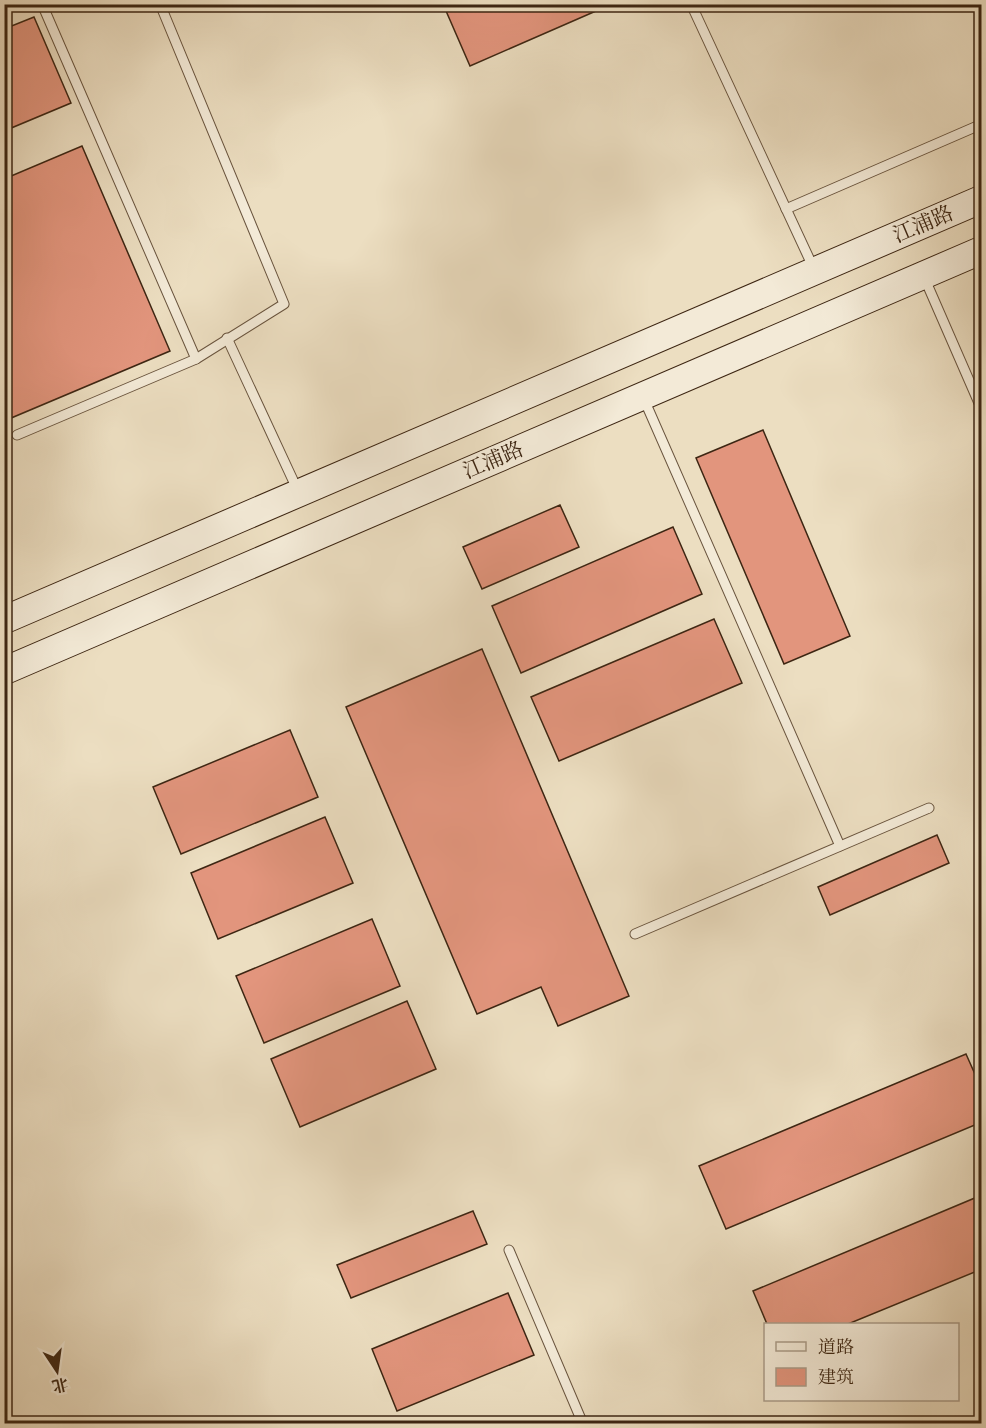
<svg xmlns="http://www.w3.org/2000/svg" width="986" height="1428" viewBox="0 0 986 1428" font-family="'EB Garamond','Noto Serif SC',serif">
<rect width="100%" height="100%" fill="#ecdec1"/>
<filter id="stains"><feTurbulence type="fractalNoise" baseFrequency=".00333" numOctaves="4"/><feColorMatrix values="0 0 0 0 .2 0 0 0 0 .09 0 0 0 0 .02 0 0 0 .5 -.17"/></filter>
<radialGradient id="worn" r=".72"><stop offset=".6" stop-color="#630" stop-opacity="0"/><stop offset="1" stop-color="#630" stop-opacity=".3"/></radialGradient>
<g fill="#e2957d" stroke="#3d2613" stroke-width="1.5">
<path d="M443,4H612L470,66Z"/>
<path d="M34,17L71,103L4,131V29Z"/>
<path d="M82,146L170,351L4,421V179Z"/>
<path d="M763,430L850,636L784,664L696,458Z"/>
<path d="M560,505L579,547L482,589L463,547Z"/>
<path d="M673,527L702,594L521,673L492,606Z"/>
<path d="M714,619L742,683L559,761L531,697Z"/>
<path d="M482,649L629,996L558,1026L541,987L477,1014L346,707Z"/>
<path d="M290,730L318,797L181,854L153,787Z"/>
<path d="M325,817L353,883L218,939L191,873Z"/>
<path d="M937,835L949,863L830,915L818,887Z"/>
<path d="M372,919L400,986L264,1043L236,976Z"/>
<path d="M407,1001L436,1069L300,1127L271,1059Z"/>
<path d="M966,1054L982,1090V1122L726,1229L699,1166Z"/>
<path d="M982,1195V1269L848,1324H767L753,1291Z"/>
<path d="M473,1211L487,1244L351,1298L337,1265Z"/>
<path d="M508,1293L534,1355L397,1411L372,1349Z"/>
</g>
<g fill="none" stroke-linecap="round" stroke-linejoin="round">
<g stroke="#69543e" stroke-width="11">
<g id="lane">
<path d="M42,4L196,359"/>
<path d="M691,4L814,269"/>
<path d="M786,209L982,124"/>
<path d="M924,277L982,410"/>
<path d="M227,338L298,491"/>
<path d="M643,397L840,846"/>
<path d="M17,435L196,359L284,304L160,4"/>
<path d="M635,934L929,808"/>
<path d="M509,1250L583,1424"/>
</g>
</g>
<g stroke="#3d2613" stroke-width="29">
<g id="secondary">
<path d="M4,620L982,199"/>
<path d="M4,671L982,250"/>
</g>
</g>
<use href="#lane" stroke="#f3ead7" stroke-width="9"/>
<use href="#secondary" stroke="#f3ead7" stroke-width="27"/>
</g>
<g text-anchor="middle" stroke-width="4.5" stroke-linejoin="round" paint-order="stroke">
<g font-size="21" fill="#3d2613" stroke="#f3ead7">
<text transform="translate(923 224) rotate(-23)" y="7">江浦路</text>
<text transform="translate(493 460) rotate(-23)" y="7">江浦路</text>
</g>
</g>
<rect width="986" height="1428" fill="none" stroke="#ecdec1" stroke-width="24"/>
<rect x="6" y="6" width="974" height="1416" fill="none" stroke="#3d2613" stroke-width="3"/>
<rect x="12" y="12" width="962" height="1404" fill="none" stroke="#3d2613" stroke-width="1.5"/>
<rect x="764" y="1323" width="195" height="78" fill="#f3ead7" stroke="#aa9c89" stroke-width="1.5"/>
<rect x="776" y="1342" width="30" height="9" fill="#f3ead7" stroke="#aa9c89" stroke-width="1.5"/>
<text x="818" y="1353" font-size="18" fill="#3d2613">道路</text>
<rect x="776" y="1368" width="30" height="18" fill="#e2957d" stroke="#aa9c89" stroke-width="1.5"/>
<text x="818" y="1383" font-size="18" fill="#3d2613">建筑</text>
<g transform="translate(57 1371) rotate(167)" stroke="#f3ead7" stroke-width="4.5" paint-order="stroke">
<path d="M0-4.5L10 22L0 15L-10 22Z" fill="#3d2613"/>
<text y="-9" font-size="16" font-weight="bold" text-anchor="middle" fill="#3d2613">北</text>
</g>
<rect width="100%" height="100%" filter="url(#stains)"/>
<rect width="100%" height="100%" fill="url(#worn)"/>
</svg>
